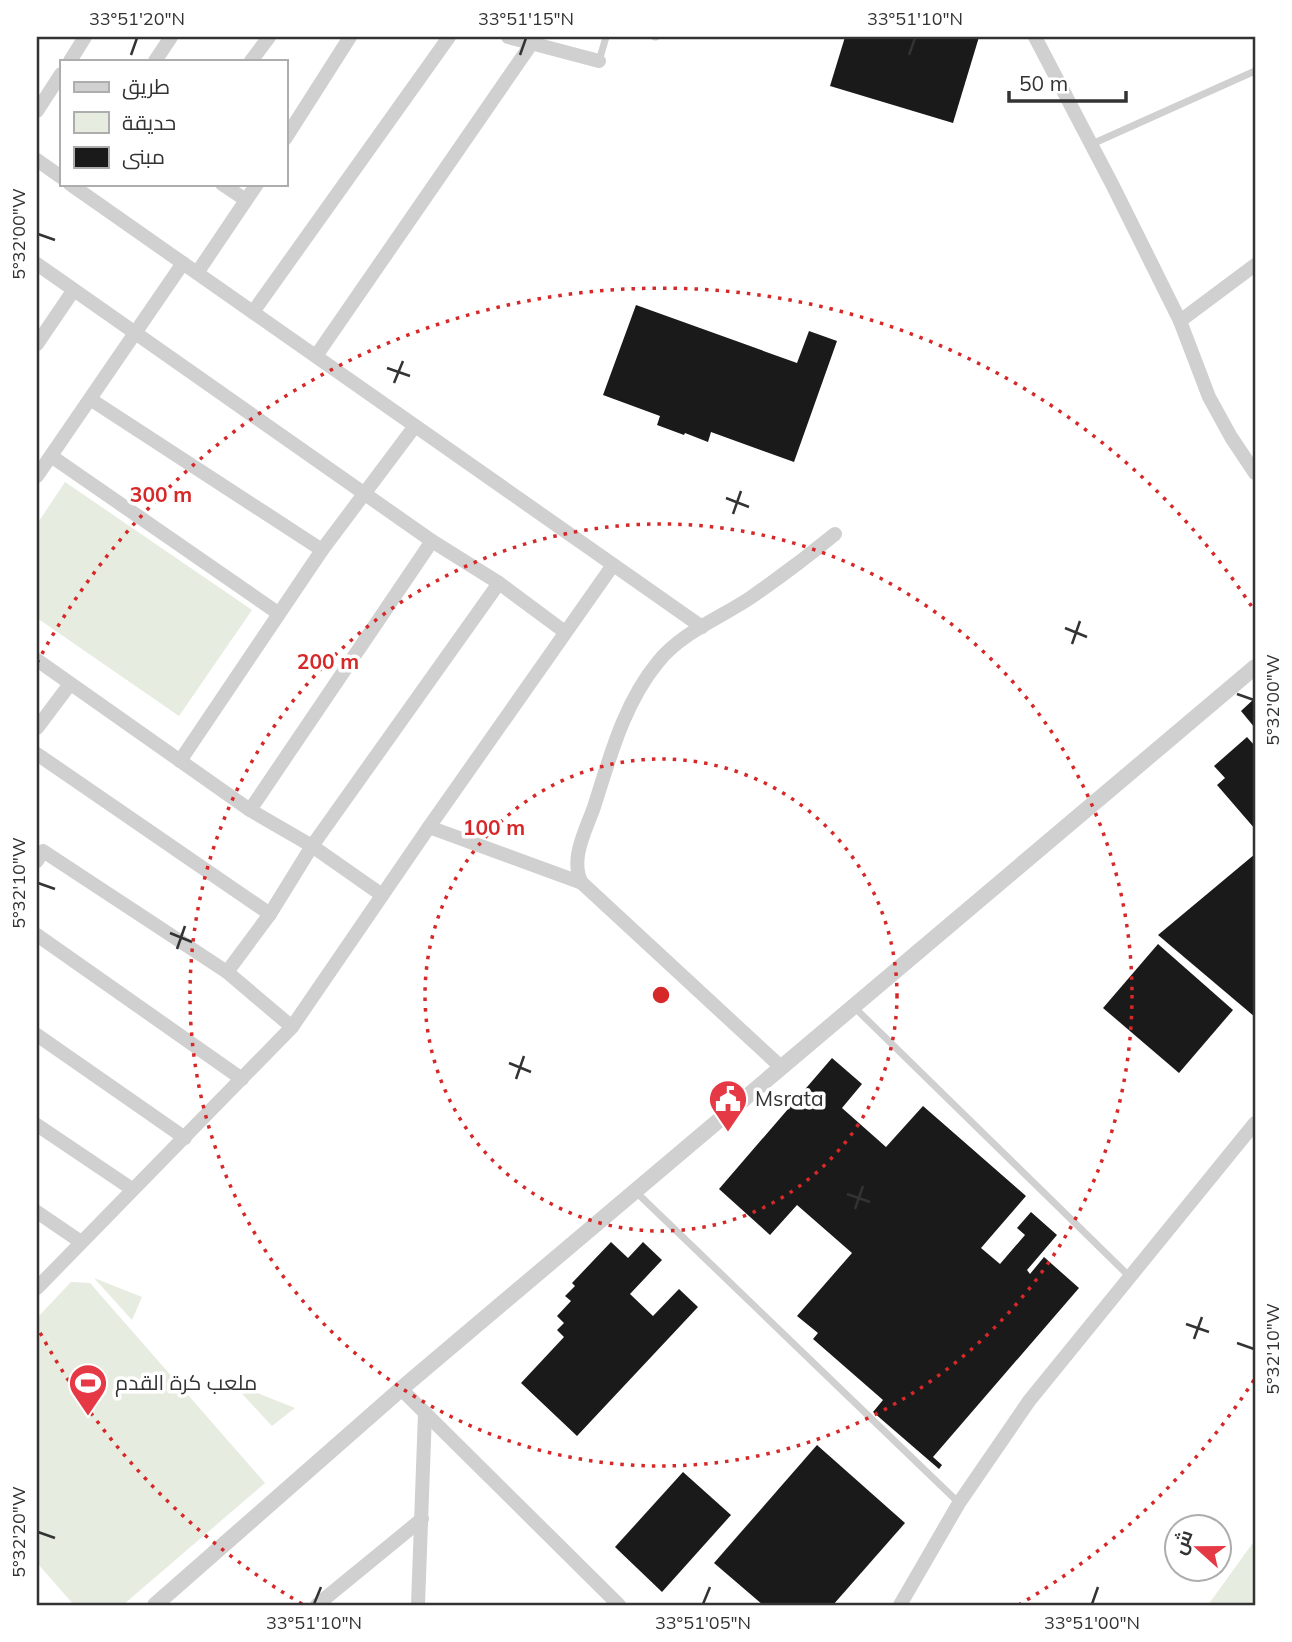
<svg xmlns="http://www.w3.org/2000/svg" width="1292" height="1642" viewBox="0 0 1292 1642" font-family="Mulish,Cairo,sans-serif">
<rect width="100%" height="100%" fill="#fff"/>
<g fill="#e6ecdf">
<path d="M65,482L252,610L179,716L37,618V524Z"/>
<path d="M94,1278L142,1297L132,1320Z"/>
<path d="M71,1282L90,1283L265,1483L123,1605H74L37,1563V1318Z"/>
<path d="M232,1383L295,1408L272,1426Z"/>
<path d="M1255,1540V1605H1208Z"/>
</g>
<g fill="#1a1a1a">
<path d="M845,37H979L953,123L830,86Z"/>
<path d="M636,305L797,363L809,331L837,341L794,462L711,432L708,442L685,433L684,435L657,425L660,416L603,395Z"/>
<path d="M1255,698V728L1241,711Z"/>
<path d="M1247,737L1255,746V829L1217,785L1225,778L1214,766Z"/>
<path d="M1255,854V1017L1158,935Z"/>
<path d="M1158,944L1233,1010L1179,1073L1103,1008Z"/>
<path d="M832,1058L862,1084L842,1108L886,1147L923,1106L1026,1196L981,1248L1000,1264L1025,1235L1017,1228L1031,1212L1057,1235L1027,1270L1030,1274L1044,1257L1079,1288L933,1457L942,1465L939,1469L873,1412L883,1400L813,1339L818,1333L797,1316L852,1253L797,1205L770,1235L719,1189Z"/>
<path d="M611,1242L628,1258L643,1242L662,1260L630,1294L653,1316L679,1289L698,1307L577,1436L521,1383L564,1337L557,1330L564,1323L557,1316L571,1301L565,1296L575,1286L572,1283Z"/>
<path d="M817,1445L905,1523L833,1605H763L714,1563Z"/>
<path d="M683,1472L731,1515L662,1592L615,1547Z"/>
</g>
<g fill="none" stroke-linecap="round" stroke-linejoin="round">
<g stroke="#d0d0d0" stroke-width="7">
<path d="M655,37H656"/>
<path d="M599,61L606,37"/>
<path d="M1092,144L1255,71"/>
<path d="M854,1007L1129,1276"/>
<path d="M636,1192L959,1503"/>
</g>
<g stroke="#d0d0d0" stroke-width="14">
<path d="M508,37L599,61"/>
<path d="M1035,37L1113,186L1180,321L1209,397L1231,437L1255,473"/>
<path d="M70,61L85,37"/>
<path d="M155,61L171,37"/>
<path d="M251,61L269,37"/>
<path d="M37,111L61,74"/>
<path d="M285,139L350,37"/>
<path d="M37,160L61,177"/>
<path d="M70,184L702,627"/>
<path d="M222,184L246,200"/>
<path d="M37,264L432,541L499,583L565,632"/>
<path d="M197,273L257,184"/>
<path d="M253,312L449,37"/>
<path d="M1180,321L1255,265"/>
<path d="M37,344L73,291"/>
<path d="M316,356L532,43"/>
<path d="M90,399L322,550"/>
<path d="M51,456L278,613"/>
<path d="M37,476L183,263"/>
<path d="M37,660L250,810L312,846L382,895"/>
<path d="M37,728L70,684"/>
<path d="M37,754L270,914"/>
<path d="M180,761L322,550L415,426"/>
<path d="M250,810L432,541"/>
<path d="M429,827L582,883"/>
<path d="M37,861L43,851L227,972L292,1027"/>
<path d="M37,935L242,1079"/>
<path d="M227,972L270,914L312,846L499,583"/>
<path d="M37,1035L185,1138"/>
<path d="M781,1067L582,883C569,860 586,830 594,807C610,757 624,703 658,662C681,633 720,618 750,598C779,578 807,557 835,534"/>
<path d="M37,1125L132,1189"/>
<path d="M37,1212L81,1242"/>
<path d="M37,1288L292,1027L429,827L613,565"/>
<path d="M401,1389L619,1605"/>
<path d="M317,1605L422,1519"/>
<path d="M418,1605L425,1413"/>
<path d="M900,1605L959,1503L1029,1401L1255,1123"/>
</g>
<path stroke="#d0d0d0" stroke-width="16" d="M155,1605L401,1389L1255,667"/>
</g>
<path fill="none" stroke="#333" stroke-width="2.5" d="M131,55L137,38M520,55L526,38M909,55L915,38M38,234L55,240M387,368L410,376M394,383L403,361M726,498L749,507M733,514L741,491M1065,628L1087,637M1072,644L1080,621M1237,694L1254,700M38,883L55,889M170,933L192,942M177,949L185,926M509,1063L531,1072M516,1079L524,1056M847,1194L870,1202M855,1209L863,1186M1186,1324L1209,1332M1194,1339L1202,1317M1237,1343L1254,1349M38,1532L55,1538M314,1604L321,1587M703,1604L710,1587M1092,1604L1098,1587"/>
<g fill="none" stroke="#d62828" stroke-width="3.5" stroke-dasharray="3.5 7">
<circle cx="661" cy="995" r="236"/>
<circle cx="661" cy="995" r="471"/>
<path d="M1254 1380A707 707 0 0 1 1020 1604M302 1604A707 707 0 0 1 37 1327M37 663A707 707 0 0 1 1254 610"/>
</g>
<defs>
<g id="civic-pin" transform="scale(2.0125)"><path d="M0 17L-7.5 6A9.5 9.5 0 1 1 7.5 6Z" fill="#e63946" stroke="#fff"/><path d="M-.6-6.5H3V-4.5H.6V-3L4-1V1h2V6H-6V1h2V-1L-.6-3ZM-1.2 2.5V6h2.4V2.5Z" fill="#fff"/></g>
<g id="stadium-pin" transform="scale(2.0125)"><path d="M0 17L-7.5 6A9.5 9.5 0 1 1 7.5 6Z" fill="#e63946" stroke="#fff"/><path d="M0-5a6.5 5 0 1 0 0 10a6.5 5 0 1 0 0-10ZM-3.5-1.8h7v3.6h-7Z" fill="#fff"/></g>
</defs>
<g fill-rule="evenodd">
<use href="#civic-pin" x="728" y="1099"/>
<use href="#stadium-pin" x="88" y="1383"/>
</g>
<g text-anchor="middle" stroke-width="7" stroke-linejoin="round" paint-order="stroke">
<g font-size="21" fill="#333" stroke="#fff" text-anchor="start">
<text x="755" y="1106">Msrata</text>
<text x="115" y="1390">ملعب كرة القدم</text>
</g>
</g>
<circle cx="661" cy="995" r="10" fill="#d62828" stroke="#fff" stroke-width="3.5"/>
<g font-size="21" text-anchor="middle" font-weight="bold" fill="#d62828" stroke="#fff" stroke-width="7" stroke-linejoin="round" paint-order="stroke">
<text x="161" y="502">300 m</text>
<text x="328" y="669">200 m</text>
<text x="494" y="835">100 m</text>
</g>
<rect width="1292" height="1642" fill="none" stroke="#ffffff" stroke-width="77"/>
<rect x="60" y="60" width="228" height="126" fill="#ffffff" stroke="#adadad" stroke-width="2"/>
<rect x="74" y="82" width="35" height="10" fill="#d0d0d0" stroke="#adadad" stroke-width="2"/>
<text x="122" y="94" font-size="21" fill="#333333">طريق</text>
<rect x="74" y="112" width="35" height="21" fill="#e6ecdf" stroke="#adadad" stroke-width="2"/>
<text x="122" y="130" font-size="21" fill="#333333">حديقة</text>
<rect x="74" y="147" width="35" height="21" fill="#1a1a1a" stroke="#adadad" stroke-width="2"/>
<text x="122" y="164" font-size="21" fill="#333333">مبنى</text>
<g transform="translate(1198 1548) rotate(291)"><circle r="33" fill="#ffffff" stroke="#adadad" stroke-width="2"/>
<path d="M0-5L12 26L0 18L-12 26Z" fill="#e63946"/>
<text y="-10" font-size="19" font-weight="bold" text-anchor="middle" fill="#333333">ش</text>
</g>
<path d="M1009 91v10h117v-10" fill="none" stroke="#333333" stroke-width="3.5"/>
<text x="1019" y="91" font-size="21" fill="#333333" stroke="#ffffff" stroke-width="5" paint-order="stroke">50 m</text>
<rect x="38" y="38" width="1216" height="1566" fill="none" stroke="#333" stroke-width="2.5"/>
<g font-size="18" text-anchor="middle" fill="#333">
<text x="137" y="25">33°51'20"N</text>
<text x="526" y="25">33°51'15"N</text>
<text x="915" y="25">33°51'10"N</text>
<text transform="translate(19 234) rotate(-90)" y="6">5°32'00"W</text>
<text transform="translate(1273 700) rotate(-90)" y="6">5°32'00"W</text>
<text transform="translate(19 883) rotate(-90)" y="6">5°32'10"W</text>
<text transform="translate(1273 1349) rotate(-90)" y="6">5°32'10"W</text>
<text transform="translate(19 1532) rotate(-90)" y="6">5°32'20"W</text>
<text x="314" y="1629">33°51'10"N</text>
<text x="703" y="1629">33°51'05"N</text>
<text x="1092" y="1629">33°51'00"N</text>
</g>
</svg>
